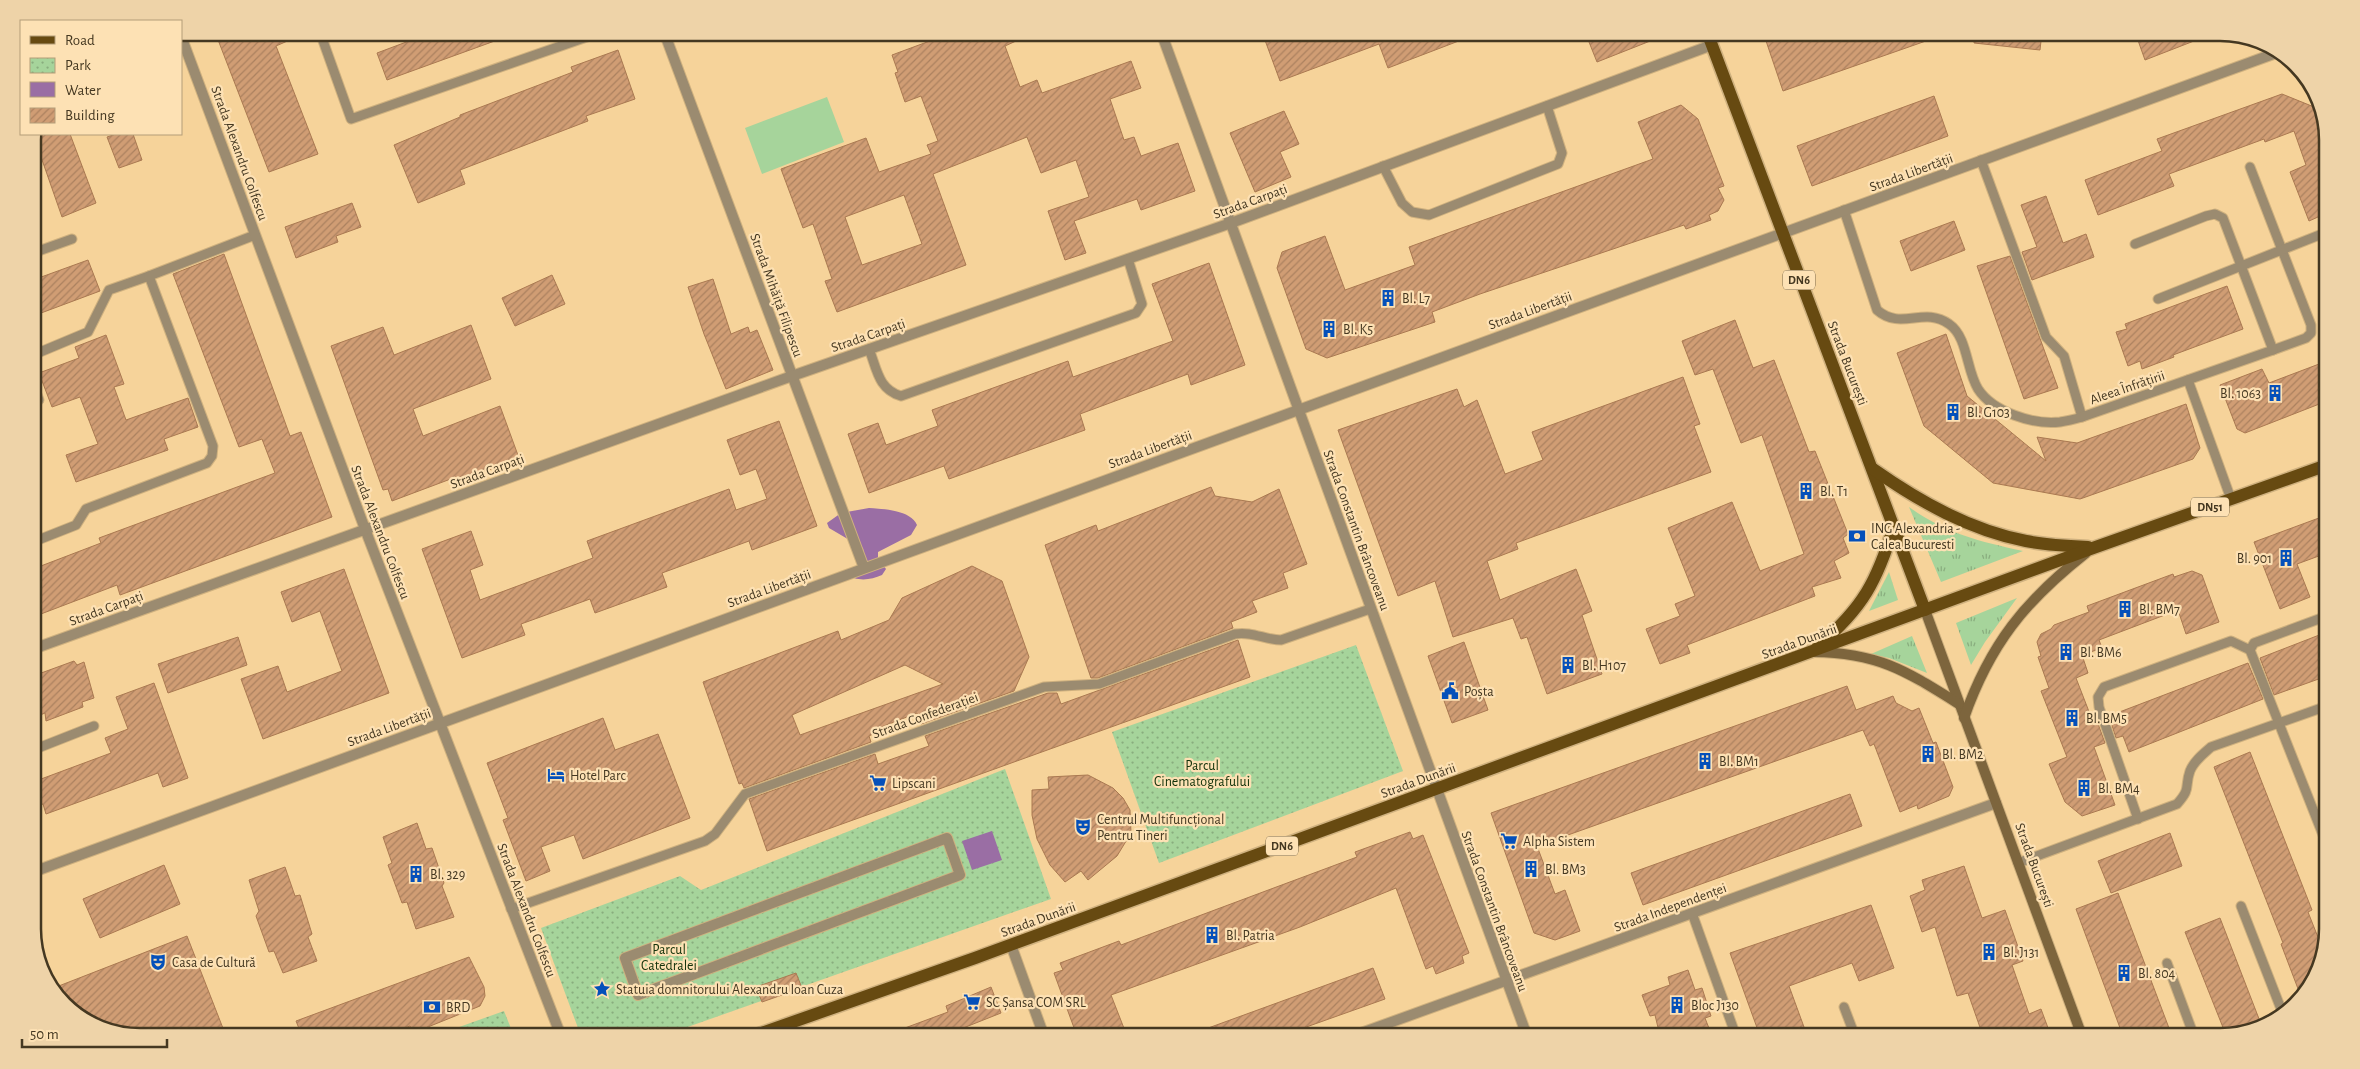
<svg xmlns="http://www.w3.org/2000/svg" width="2360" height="1069" viewBox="0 0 2360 1069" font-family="'Alegreya Sans',sans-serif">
<defs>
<pattern id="grass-tufts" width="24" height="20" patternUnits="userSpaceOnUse" patternTransform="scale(1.25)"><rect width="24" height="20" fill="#a6d49b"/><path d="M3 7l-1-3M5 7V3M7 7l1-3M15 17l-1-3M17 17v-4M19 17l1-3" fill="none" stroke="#89ad7e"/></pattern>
<pattern id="park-dots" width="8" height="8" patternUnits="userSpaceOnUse" patternTransform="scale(1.25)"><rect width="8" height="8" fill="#a6d49b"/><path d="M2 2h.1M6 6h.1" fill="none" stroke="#89ad7e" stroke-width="1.8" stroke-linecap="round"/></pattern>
<pattern id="building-hatch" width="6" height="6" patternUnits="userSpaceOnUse" patternTransform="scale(1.25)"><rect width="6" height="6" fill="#d09d74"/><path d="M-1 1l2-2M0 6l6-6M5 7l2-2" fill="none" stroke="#ab815f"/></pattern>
</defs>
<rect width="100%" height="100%" fill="#f6d39a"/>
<g fill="url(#grass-tufts)">
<path d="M1909,507C1947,534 1978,541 2023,551L1941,582Z"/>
<path d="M1889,572L1898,600L1869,611Z"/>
<path d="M2017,598L1985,642L1971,665L1956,623Z"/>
<path d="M1912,636L1927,673L1889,658L1871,654Z"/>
</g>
<g fill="url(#park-dots)">
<path d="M1356,645L1403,771L1159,863L1112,732Z"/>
<path d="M1005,769L1051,899L662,1036H581L541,928L680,876L701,890Z"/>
<path d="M504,1011L514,1036H434Z"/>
</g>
<path fill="#a6d49b" d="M827,97L844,142L762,174L745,128Z"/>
<g fill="#9a6ea4">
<path d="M869,508C883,509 911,510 917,525L911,535L878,552V559L886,569L882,575C873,579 863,581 854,578L864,555L863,548L829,528L827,523L841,513Z"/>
<path d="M992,831L1002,860L972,870L962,841Z"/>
</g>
<g fill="url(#building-hatch)" stroke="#aa7951" fill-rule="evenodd">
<path d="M215,32H308L276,46L318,154L269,172Z"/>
<path d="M433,32H514V34L387,80L377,53Z"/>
<path d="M954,32H1036L1005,46L1020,87L1037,80L1042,93L1131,61L1141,88L1110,99L1124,140L1134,137L1141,156L1178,143L1195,191L1141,210L1137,199L1074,221L1086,253L1065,260L1048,211L1089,197L1076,160L1041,173L1027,137L933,174L966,265L837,312L825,281L832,279L813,224L803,228L781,169L866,138L879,172L931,154L927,145L938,141L921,96L905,102L895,73L898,72L892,55ZM904,195L922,244L862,265L845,217Z"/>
<path d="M1262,32H1476L1477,34L1388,68L1379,44L1280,81Z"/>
<path d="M1585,32H1668V34L1597,62Z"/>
<path d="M1763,32H1943V35L1783,91Z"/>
<path d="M1975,32H2042L2040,50L1974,43Z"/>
<path d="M2135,32H2212V34L2145,60Z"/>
<path d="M618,50L635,99L586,116L588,121L460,170L465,184L418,203L394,145L460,117V115L573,72L571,67Z"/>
<path d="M2282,94L2319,109L2327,133V213L2309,221L2290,172L2306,165L2294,131L2265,142L2264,139L2169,174L2174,186L2098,215L2085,180L2162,151L2157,139Z"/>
<path d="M1934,96L1948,136L1812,186L1797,146Z"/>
<path d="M1681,105L1698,119L1724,186L1718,188L1724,200L1718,211L1709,215L1711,220L1686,229L1684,225L1480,294L1432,312L1435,322L1327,358L1306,349L1277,268L1282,252L1325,236L1345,290L1415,265L1409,247L1653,159L1638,122Z"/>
<path d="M1284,111L1299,144L1280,152L1291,177L1255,192L1230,133Z"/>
<path d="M33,134H70L96,203L62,217Z"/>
<path d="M116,134H133L142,160L119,168L107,137Z"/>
<path d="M2046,196L2063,243L2086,234L2094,257L2032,280L2022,252L2037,247L2021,205Z"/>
<path d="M352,203L361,227L336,236L338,242L296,258L285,227Z"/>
<path d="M1954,221L1965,250L1911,271L1900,241Z"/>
<path d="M224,254L290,436L301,432L332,517L120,595L117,585L33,617V569L101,543L99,538L275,473L262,439L239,447L173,274Z"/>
<path d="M2010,256L2058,388L2024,399L1977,266Z"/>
<path d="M88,260L100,291L33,316V280Z"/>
<path d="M1209,263L1245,365L1191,385L1188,374L1080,414L1085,430L949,479L944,466L869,493L848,434L878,423L886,445L938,426L932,410L1068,361L1073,377L1173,341L1152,284Z"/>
<path d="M552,275L565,304L515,326L502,298Z"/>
<path d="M713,279L731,334L748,327L750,333L757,330L773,370L726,389L704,334L688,287Z"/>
<path d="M2227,286L2243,329L2173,355L2174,357L2142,369L2140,361L2128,366L2116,332L2127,329L2125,324Z"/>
<path d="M1735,320L1753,368L1774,360L1809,452L1815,451L1848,534L1843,538L1849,553L1834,561L1841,578L1812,587L1815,596L1687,645L1690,653L1660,664L1646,629L1680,616L1675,604L1695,596L1668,528L1732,502L1760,571L1804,554L1762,435L1741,443L1713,369L1695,375L1682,341Z"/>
<path d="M471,325L491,379L413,409L423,436L500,406L519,458L458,482L456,477L392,501L388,489L383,490L331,346L383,327L394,355Z"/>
<path d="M1946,334L1967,396L2046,461L2037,437L2077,443L2186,404L2200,448L2193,459L2080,499L1993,483L1924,426L1897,353Z"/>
<path d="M106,335L124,384L114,387L126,420L188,398L198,427L164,439L168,450L76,482L66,455L98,444L80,397L52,407L39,373L79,358L75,347Z"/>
<path d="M2327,361V401L2245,433L2237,429L2220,385L2262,369L2269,383Z"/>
<path d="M1683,377L1700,424L1694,426L1711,472L1516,543L1518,549L1487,561L1500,600L1576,569L1592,611L1582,615L1602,674L1547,694L1527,637L1521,639L1513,618L1453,637L1435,581L1398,596L1338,430L1457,389L1464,407L1477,400L1505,474L1543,460L1532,432Z"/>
<path d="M779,421L817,526L752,550L749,541L662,573L667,587L595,613L590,599L521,624L525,635L462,658L422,549L471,531L483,565L470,570L480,600L593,558L587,541L729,489L736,510L767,499L756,469L740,475L727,440Z"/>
<path d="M1211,487L1215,496L1252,502L1279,489L1307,564L1283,573L1288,588L1252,601L1257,612L1231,622L1233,628L1098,678H1091L1045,545L1096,525L1098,531Z"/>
<path d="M2327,515V553L2297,564L2310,597L2280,609L2254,542Z"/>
<path d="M972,566L1002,581L1029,657L1014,691L921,724L917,713L871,731L873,734L869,736L871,742L744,788L742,783L739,784L703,682L838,631L841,640L889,620L902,598ZM905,665L943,684L800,735L792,715Z"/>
<path d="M344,569L389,693L263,739L241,679L278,666L287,692L342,671L320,611L292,622L281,592Z"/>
<path d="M2192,571L2202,575L2219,622L2186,634L2178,610L2099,640L2102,648L2082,655L2088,673L2076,678L2093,722L2097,721L2105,743L2094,747L2115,805L2082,816L2065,802L2049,764L2067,757L2041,691L2049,688L2038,657L2041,656L2037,642L2041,634L2051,629L2054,625L2089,612L2087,606L2173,574L2174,577Z"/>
<path d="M2327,632V676L2274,695L2260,658Z"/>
<path d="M238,637L247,665L168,693L158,664Z"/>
<path d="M1238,640L1250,677L767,851L749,799L875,754L878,764L929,746L925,736L1048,693H1057L1061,704Z"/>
<path d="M1464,642L1488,710L1452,723L1428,656Z"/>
<path d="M74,661L77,665L84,662L94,698L82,702L83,707L46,721L45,713L33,718V676Z"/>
<path d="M2248,663L2263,699L2129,752L2123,736L2116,738L2109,716Z"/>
<path d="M154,683L188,778L163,787L158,773L46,814L43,804L33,808V782L111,753L105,738L128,729L116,697Z"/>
<path d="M1847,686L1856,710L1893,696L1896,703L1912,711L1919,708L1933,743L1936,742L1953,787L1949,796L1918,809L1917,805L1900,812L1874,744L1870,746L1863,730L1537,846L1555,894L1565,890L1580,931L1555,940L1534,933L1491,813Z"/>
<path d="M603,718L615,750L658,734L690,818L583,859L574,835L541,847L550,871L526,881L503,820L508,818L487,763Z"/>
<path d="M2250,752L2312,910L2308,912L2323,950L2319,970L2300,994L2281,944L2283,943L2214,767Z"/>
<path d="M1088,775L1113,788L1123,798L1130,810L1131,833L1117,856L1088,880L1081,871L1065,882L1050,865L1037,839L1032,815V790L1049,789L1048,777Z"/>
<path d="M1850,794L1862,826L1643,905L1631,873Z"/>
<path d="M417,823L426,849L432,848L444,883L442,886L454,917L416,929L407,902L402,903L388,865L392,863L383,837Z"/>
<path d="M1410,832L1413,839L1423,835L1469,953L1462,956L1464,963L1436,974L1433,966L1426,969L1396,888L1300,927L1111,995L1127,1036H1077L1054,973L1063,970L1060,963L1119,941L1121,945L1271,889L1357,857L1355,852Z"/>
<path d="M2170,833L2182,866L2111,893L2098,861Z"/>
<path d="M164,865L180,904L100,938L83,899Z"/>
<path d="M1964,866L1982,918L2005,910L2023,961L2012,965L2029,1014L2041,1009L2051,1036H1983L1968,993L1957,996L1935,927L1922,932L1910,896L1925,890L1922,880Z"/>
<path d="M285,867L295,896L300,895L312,934L308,937L317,961L283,973L274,951L269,952L256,916L259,911L249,880Z"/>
<path d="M2118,893L2172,1036H2123L2076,909Z"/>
<path d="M1871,905L1894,968L1859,981L1852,963L1789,986L1804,1027L1777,1036H1760L1730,953Z"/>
<path d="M2220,918L2261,1024L2226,1035L2185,932Z"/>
<path d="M187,936L226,1036H140L99,1028L51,989Z"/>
<path d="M469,957L484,987L485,996L480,1006L413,1033L410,1026L383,1036H302L296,1021Z"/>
<path d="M1373,968L1385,999L1281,1036H1189V1035Z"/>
<path d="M1688,970L1695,990L1702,988L1711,1016L1705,1018L1712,1036H1660L1655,1015L1650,1016L1642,995L1670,985L1668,977Z"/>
<path d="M796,973L802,988L762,1002L756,987Z"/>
<path d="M991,987L1001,1013L943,1036H886V1035L948,1012L946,1006Z"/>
</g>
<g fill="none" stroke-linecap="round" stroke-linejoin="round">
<g stroke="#cfb17f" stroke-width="11">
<g id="lane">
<path d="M322,38L351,119L601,32"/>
<path d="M1981,160L2046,337L2064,356L2082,417"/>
<path d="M1383,166L1402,203L1412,212L1429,215L1558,164L1562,153L1547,106"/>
<path d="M2250,167L2311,325V333L2306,338L2273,350"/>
<path d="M1844,210L1877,310C1901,331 1924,306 1949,324C1968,337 1966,370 1978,389C1993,412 2033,425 2060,422C2067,421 2075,419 2082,417L2273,350L2223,218L2215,214L2206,216L2135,244"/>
<path d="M33,253L72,239"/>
<path d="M2158,299L2327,232"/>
<path d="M869,349C877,369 878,389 901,396L1136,313L1142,304L1128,259"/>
<path d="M33,355L88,332L109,290L149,276"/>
<path d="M2188,380L2231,499"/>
<path d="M33,384L39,400"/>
<path d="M33,542L76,525L86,509L207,463L212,456L213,446L149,276L255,235"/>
<path d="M2327,616L2254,643L2250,650L2327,845"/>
<path d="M33,750L94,726"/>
<path d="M2138,819L2099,707L2098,697L2104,687L2231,641L2250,650"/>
<path d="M2018,863L2177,804C2192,787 2184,788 2190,771C2194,761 2203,754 2211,747L2327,706"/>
<path d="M2241,906L2283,1014"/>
<path d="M511,909L705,841L715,834L745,794L1044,687L1099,684L1235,634C1252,631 1265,640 1281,640L1370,609"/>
<path d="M1692,913L1736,1036"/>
<path d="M2167,963L2194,1036"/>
<path d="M1844,1007L1855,1036"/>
</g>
</g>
<g stroke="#cfb17f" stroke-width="12">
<g id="street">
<path d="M664,32L864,568"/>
<path d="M1161,32L1527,1036"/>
<path d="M181,36L365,529L561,1036"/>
<path d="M33,649L792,376L1231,223L1712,45"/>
<path d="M947,838L960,875L638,995L625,958Z"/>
<path d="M33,872L2276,53"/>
<path d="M1011,945L1044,1036"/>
<path d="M1353,1036L1996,803"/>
</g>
</g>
<g stroke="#cfb17f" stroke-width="12">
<g id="secondary">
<path d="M1925,610L2082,1036"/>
<path d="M1814,652C1879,653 1906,671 1959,704"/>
<path d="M1964,718C1990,644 2025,601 2086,553"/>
</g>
</g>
<g stroke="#cfb17f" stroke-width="15">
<g id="primary">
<path d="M1707,32L1925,610"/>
<path d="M1873,469C1920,502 1970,530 2026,541C2046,545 2067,546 2088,547"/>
<path d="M1818,646C1863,608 1877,581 1894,526"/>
<path d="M753,1036L975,958L2093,548L2327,465"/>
</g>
</g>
<use href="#lane" stroke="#9b8b70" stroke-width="9"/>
<use href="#street" stroke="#9b8b70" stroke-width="10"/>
<use href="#secondary" stroke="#7d653d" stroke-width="10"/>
<use href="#primary" stroke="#674a11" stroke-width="12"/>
</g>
<defs>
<g id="building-bare" transform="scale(1.35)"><path d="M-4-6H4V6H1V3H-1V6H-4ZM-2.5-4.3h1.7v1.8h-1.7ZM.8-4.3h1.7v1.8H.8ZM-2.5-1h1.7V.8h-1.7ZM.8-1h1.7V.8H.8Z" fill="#0550ba" stroke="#fde1b4" stroke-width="2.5" paint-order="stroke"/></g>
<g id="bank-bare" transform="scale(1.35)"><path d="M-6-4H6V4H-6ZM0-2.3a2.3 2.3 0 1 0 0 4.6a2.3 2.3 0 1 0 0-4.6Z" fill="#0550ba" stroke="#fde1b4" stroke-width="2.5" paint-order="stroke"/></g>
<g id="civic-bare" transform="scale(1.35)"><path d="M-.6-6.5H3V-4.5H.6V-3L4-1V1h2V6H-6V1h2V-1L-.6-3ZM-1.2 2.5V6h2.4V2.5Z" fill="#0550ba" stroke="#fde1b4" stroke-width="2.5" paint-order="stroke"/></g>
<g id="hotel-bare" transform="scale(1.35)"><path d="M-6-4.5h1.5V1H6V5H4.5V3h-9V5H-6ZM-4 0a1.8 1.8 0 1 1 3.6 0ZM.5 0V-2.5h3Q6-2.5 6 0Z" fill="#0550ba" stroke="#fde1b4" stroke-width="2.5" paint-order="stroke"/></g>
<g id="supermarket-bare" transform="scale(1.35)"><path d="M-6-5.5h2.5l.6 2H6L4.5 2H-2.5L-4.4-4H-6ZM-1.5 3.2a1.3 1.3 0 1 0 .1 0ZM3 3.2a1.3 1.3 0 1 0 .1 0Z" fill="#0550ba" stroke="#fde1b4" stroke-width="2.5" paint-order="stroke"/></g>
<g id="theatre-bare" transform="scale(1.35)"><path d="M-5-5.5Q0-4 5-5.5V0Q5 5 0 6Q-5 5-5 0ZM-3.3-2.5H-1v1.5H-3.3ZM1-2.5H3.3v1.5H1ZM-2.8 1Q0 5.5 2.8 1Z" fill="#0550ba" stroke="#fde1b4" stroke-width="2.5" paint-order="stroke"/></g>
<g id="sight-bare" transform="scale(1.35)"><path d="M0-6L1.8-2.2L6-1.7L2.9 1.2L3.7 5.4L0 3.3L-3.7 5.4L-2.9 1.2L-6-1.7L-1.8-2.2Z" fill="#0550ba" stroke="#fde1b4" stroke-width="2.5" paint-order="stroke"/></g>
</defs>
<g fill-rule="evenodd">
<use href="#building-bare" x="1388" y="298"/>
<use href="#building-bare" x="1329" y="329"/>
<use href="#building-bare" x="2275" y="393"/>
<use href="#building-bare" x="1953" y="412"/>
<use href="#building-bare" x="1806" y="491"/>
<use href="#bank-bare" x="1857" y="536"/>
<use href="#building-bare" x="2286" y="558"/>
<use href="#building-bare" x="2125" y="609"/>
<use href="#building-bare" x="2066" y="652"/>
<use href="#building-bare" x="1568" y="665"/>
<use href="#civic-bare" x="1450" y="691"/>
<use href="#building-bare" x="2072" y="718"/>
<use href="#building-bare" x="1928" y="754"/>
<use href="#building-bare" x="1705" y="761"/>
<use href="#hotel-bare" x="556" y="775"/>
<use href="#supermarket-bare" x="878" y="783"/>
<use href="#building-bare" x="2084" y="788"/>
<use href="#theatre-bare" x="1083" y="827"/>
<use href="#supermarket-bare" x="1509" y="841"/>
<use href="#building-bare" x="1531" y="869"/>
<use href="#building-bare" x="416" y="874"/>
<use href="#building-bare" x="1212" y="935"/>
<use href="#building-bare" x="1989" y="952"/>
<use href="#theatre-bare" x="158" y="962"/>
<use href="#building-bare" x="2124" y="973"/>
<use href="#sight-bare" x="602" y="989"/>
<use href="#supermarket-bare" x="972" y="1002"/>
<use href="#building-bare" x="1677" y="1005"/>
<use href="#bank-bare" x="432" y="1007"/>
</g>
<g text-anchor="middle" stroke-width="4.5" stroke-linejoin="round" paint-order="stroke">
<g fill="#fde1b4" stroke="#7c6b4d" stroke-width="1">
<rect x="1783" y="270.5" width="32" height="19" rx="4"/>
<rect x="2191" y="497.5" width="38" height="19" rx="4"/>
<rect x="1266" y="836.5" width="32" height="19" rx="4"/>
</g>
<g font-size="12" font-weight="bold" fill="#453821">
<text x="1799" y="284">DN6</text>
<text x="2210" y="511">DN51</text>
<text x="1282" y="850">DN6</text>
</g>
<g font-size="14" fill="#453821" stroke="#fde1b4">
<text transform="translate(240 153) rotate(70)" y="5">Strada Alexandru Colfescu</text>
<text transform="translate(1911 172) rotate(-20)" y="5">Strada Libertății</text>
<text transform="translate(1250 201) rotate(-20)" y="5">Strada Carpați</text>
<text transform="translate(777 295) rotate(70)" y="5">Strada Mihăiță Filipescu</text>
<text transform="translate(1530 310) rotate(-20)" y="5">Strada Libertății</text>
<text transform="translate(868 335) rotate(-19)" y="5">Strada Carpați</text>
<text transform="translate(1848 363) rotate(69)" y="5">Strada București</text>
<text transform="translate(2127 387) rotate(-19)" y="5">Aleea Înfrățirii</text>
<text transform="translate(1150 449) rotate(-20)" y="5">Strada Libertății</text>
<text transform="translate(487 471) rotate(-20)" y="5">Strada Carpați</text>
<text transform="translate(1357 530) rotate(70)" y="5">Strada Constantin Brâncoveanu</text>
<text transform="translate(381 532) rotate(69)" y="5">Strada Alexandru Colfescu</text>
<text transform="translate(769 588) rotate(-20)" y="5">Strada Libertății</text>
<text transform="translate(106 608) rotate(-20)" y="5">Strada Carpați</text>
<text transform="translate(1799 641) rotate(-20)" y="5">Strada Dunării</text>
<text transform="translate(925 715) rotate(-20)" y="5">Strada Confederației</text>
<text transform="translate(389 727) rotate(-20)" y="5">Strada Libertății</text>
<text transform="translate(1418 780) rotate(-20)" y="5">Strada Dunării</text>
<text transform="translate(2035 865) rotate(70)" y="5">Strada București</text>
<text transform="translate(1670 907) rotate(-20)" y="5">Strada Independenței</text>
<text transform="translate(527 910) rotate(69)" y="5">Strada Alexandru Colfescu</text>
<text transform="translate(1495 911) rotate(70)" y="5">Strada Constantin Brâncoveanu</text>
<text transform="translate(1038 919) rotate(-20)" y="5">Strada Dunării</text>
</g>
<g font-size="14" fill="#453821" stroke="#fde1b4" text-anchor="start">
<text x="1402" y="303">Bl. L7</text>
<text x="1343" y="334">Bl. K5</text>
<text x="2261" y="398" text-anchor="end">Bl. 1063</text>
<text x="1967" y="417">Bl. G103</text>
<text x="1820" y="496">Bl. T1</text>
<text x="1871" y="533">ING Alexandria -<tspan x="1871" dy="16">Calea Bucuresti</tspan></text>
<text x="2272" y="563" text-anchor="end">Bl. 901</text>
<text x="2139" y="614">Bl. BM7</text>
<text x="2080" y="657">Bl. BM6</text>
<text x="1582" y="670">Bl. H107</text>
<text x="1464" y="696">Poșta</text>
<text x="2086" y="723">Bl. BM5</text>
<text x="1942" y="759">Bl. BM2</text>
<text x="1719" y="766">Bl. BM1</text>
<text x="570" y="780">Hotel Parc</text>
<text x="892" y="788">Lipscani</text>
<text x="2098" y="793">Bl. BM4</text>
<text x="1097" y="824">Centrul Multifuncțional<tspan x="1097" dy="16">Pentru Tineri</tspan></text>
<text x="1523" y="846">Alpha Sistem</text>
<text x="1545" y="874">Bl. BM3</text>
<text x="430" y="879">Bl. 329</text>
<text x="1226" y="940">Bl. Patria</text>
<text x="2003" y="957">Bl. J131</text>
<text x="172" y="967">Casa de Cultură</text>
<text x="2138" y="978">Bl. 804</text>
<text x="616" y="994">Statuia domnitorului Alexandru Ioan Cuza</text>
<text x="986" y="1007">SC Șansa COM SRL</text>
<text x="1691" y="1010">Bloc J130</text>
<text x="446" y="1012">BRD</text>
</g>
<g font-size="14" fill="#13320a" stroke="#fde1b4">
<text x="1202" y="770">Parcul<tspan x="1202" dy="16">Cinematografului</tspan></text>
<text x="669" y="954">Parcul<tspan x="669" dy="16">Catedralei</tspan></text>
</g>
</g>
<path d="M0 0H2360V1069H0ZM140 41H2220A99 99 0 0 1 2319 140V929A99 99 0 0 1 2220 1028H140A99 99 0 0 1 41 929V140A99 99 0 0 1 140 41Z" fill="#eed3a8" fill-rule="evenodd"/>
<path fill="none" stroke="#453821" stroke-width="2.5" d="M140 41H2220A99 99 0 0 1 2319 140V929A99 99 0 0 1 2220 1028H140A99 99 0 0 1 41 929V140A99 99 0 0 1 140 41Z"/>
<rect x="20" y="20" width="162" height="115" fill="#fde1b4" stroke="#b39d79"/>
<rect x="30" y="36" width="25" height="8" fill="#674a11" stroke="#b39d79"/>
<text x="65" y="45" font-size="15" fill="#453821">Road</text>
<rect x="30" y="58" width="25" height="15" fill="url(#park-dots)" stroke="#b39d79"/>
<text x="65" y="70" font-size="15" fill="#453821">Park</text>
<rect x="30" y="82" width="25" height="15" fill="#9a6ea4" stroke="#b39d79"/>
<text x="65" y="95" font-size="15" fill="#453821">Water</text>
<rect x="30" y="108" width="25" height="15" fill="url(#building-hatch)" stroke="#b39d79"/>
<text x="65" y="120" font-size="15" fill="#453821">Building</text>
<path d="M22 1039v8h145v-8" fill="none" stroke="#453821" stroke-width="2.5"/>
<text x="30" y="1039" font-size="15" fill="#453821" stroke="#fde1b4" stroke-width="4" paint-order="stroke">50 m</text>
</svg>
